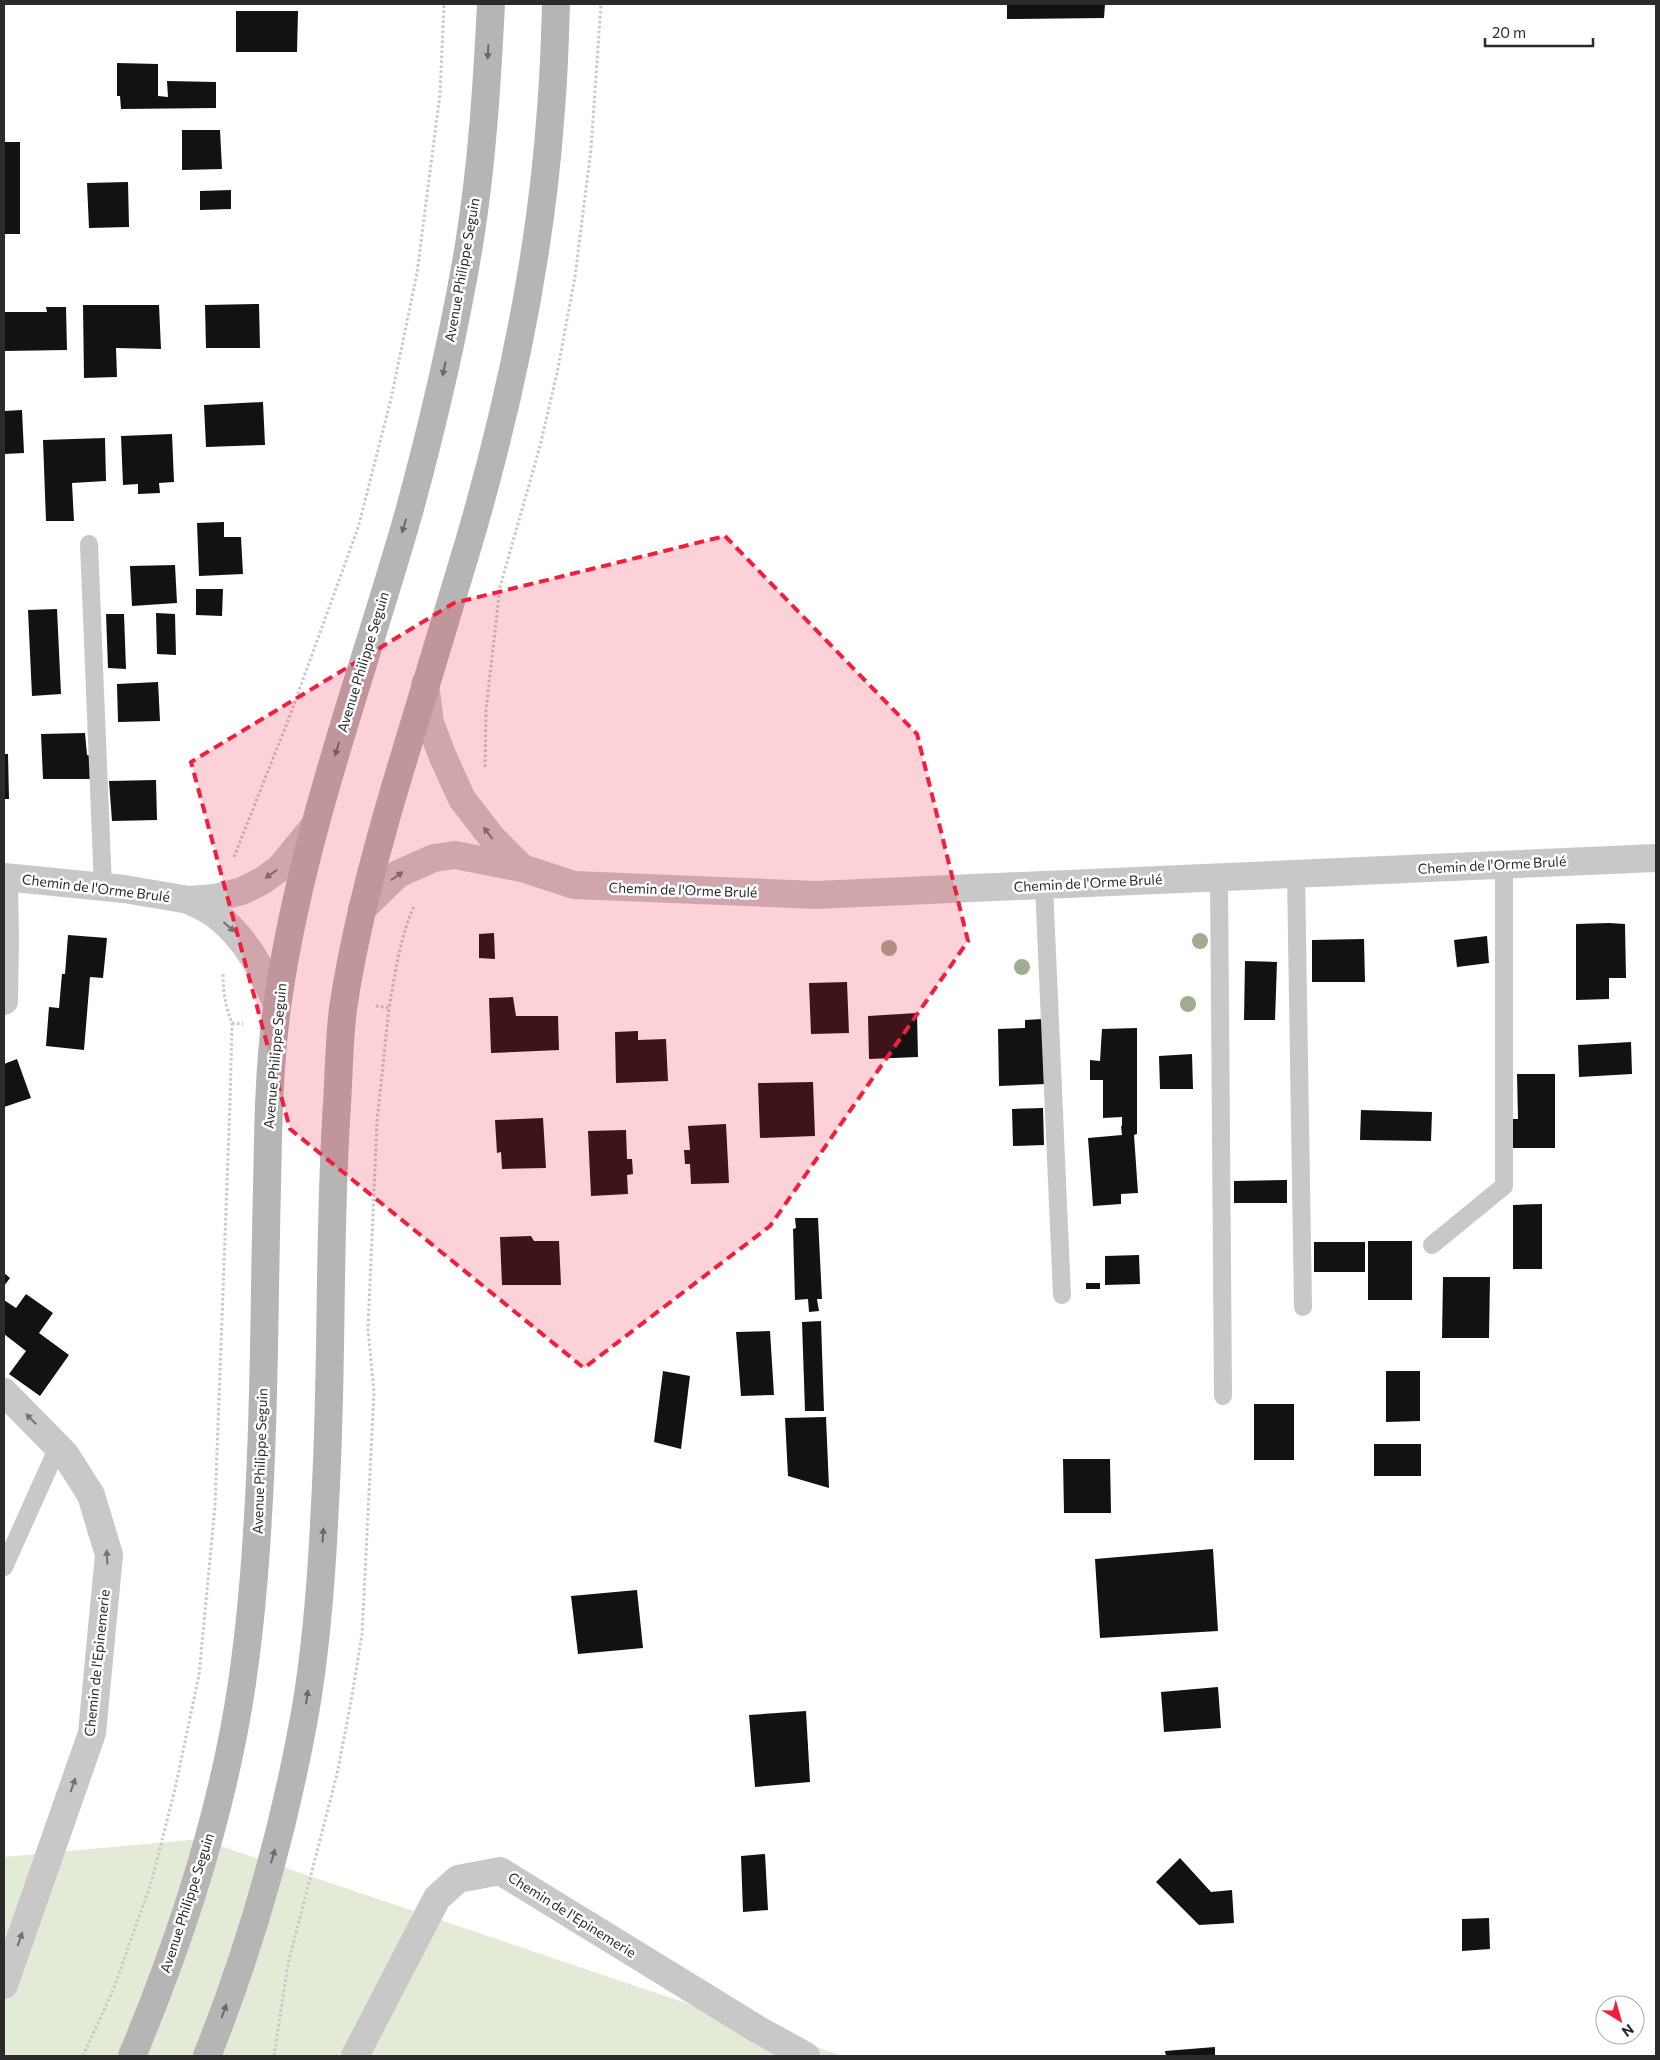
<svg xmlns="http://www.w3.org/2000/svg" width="1660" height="2060" viewBox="0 0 1660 2060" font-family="Commissioner,sans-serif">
<rect width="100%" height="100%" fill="#fff"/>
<path fill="#e3ebd7" d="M200,1839L843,2056H4V1857Z"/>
<g fill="#121212">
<path d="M1007,4H1105L1104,18L1007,19Z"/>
<path d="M236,11H298L297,52H236Z"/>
<path d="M117,63L158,64V96L168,97L167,81L216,82V108L121,109L120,96H117Z"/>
<path d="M182,130H220L222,169L182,170Z"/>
<rect x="4" y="142" width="16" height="92"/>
<path d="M128,182L129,227L89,228L87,183Z"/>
<path d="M231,190V209L200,210V191Z"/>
<path d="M259,304L260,348H206L205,305Z"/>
<path d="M83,305H159L161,349L116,348L117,377L84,378Z"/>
<path d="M46,307H66L67,350L4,351V312H47Z"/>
<path d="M263,402L265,445L206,447L204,405Z"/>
<path d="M22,410L24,453L4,454V411Z"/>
<path d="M172,434L174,482L159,483L160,493L138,494V484L123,485L121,436Z"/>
<path d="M105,438L106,481L72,483L74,521H46L43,440Z"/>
<path d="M224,522V537H241L243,574L199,576L197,523Z"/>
<path d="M175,565L177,603L132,606L130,566Z"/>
<path d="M196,589H223L222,616L196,615Z"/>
<path d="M57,609L61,694L32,696L28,610Z"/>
<path d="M156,613L175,614L176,655L157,654Z"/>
<path d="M106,614H124L126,669L108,668Z"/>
<path d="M158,682L160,721L118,722L117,684Z"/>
<path d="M85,733L87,755L92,756L93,779H43L41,734Z"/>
<path d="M4,754H8L9,799H4Z"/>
<path d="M156,780L157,820L112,821L109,781Z"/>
<path d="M1609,923L1625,924L1626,978H1609V999L1576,1000V924Z"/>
<path d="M494,933L495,959L479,958V934Z"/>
<path d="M68,935L107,938L103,978L90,977L84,1050L46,1046L49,1007L59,1008L62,974H65Z"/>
<path d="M1487,936L1489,963L1457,967L1454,940Z"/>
<path d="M1364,939L1365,982H1312V940Z"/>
<path d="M1245,961L1277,962L1275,1020H1244Z"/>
<path d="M847,982L849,1033L811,1034L809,983Z"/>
<path d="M513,997L516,1016H558L559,1050L491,1053L489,998Z"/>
<path d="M917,1013L918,1057L869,1059L868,1016Z"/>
<path d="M1043,1019L1046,1084L999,1086L998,1029L1025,1028V1020Z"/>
<path d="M1137,1028V1134L1134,1135L1138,1193L1121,1194V1204L1093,1206L1088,1138L1122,1135L1121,1126H1122V1117L1103,1118V1080H1090V1060L1100,1061L1102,1029Z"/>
<path d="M638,1031V1040L666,1039L668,1081L616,1083L615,1032Z"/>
<path d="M1631,1042L1632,1074L1579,1077L1578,1045Z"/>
<path d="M1192,1054L1193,1089H1160L1159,1056Z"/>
<path d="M17,1059L31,1098L4,1107V1064Z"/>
<path d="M1517,1074H1555V1148H1512V1119H1518Z"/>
<path d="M813,1082L815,1136L760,1138L758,1083Z"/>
<path d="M1043,1108L1044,1145L1013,1146L1012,1109Z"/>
<path d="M1361,1110L1432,1112L1431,1141L1360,1140Z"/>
<path d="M543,1118L546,1168L502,1169L501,1152L497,1153L495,1120Z"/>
<path d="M726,1124L729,1183L691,1184L690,1164H685L684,1150H690L688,1126Z"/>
<path d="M626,1130L627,1159H632L633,1174L627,1175L628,1194L591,1196L588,1131Z"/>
<path d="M1287,1180V1203H1234V1181Z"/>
<path d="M1542,1204V1269H1513V1205Z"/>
<path d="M795,1218H818L822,1299H817L819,1311L809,1312L808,1299L795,1300L793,1229L796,1228Z"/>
<path d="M531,1236L534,1241H559L561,1285H502L500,1237Z"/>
<rect x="1368" y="1241" width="44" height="59"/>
<rect x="1314" y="1242" width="51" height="30"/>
<path d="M1139,1255L1140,1284L1105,1285V1256Z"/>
<path d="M4,1273L10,1278L4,1286Z"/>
<path d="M1443,1277H1490L1489,1338H1442Z"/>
<rect x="1086" y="1283" width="14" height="6"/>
<path d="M26,1294L53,1313L39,1333L69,1355L40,1396L9,1374L26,1351L4,1334V1300L16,1308Z"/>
<path d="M821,1321L824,1411H805L802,1322Z"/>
<path d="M770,1331L774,1395L741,1396L736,1332Z"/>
<path d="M663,1371L690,1376L681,1449L654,1442Z"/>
<path d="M1386,1371H1420V1421L1386,1422Z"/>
<rect x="1254" y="1404" width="40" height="56"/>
<path d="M826,1417L829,1488L788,1476L785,1418Z"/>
<rect x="1374" y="1444" width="47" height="32"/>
<path d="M1063,1459H1110L1111,1513H1064Z"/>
<path d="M1213,1549L1218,1631L1100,1638L1095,1559Z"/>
<path d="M637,1590L643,1648L578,1654L571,1596Z"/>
<path d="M1218,1687L1221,1728L1164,1732L1161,1692Z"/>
<path d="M806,1711L810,1782L755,1787L749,1715Z"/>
<path d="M765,1854L768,1910L743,1912L741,1856Z"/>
<path d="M1180,1858L1211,1892L1232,1890L1234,1923L1199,1925L1156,1882Z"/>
<path d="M1489,1918L1490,1949L1462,1951V1919Z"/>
<path d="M1215,2047V2056H1166L1165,2051Z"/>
</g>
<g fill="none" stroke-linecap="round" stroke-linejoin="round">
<g stroke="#c8c8c8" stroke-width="3" stroke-dasharray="2.5 2.5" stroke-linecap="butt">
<path d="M485,767L486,710L500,587L540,446L557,373L575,277L591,149L601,4"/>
<path d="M234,857L289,718L358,528L391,399L417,273L440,94L444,4"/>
<path d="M376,1006L389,1008C395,974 400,937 414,906"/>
<path d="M232,1023L243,1024"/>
<path d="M83,2056L114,1988L152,1880L175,1789L199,1675L215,1506L230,1103L232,1023C225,1006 223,990 223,972"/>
<path d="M274,2056L288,1964L337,1774L351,1702L362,1634L374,1392L368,1329L377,1121L389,1008"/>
</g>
<g stroke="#c8c8c8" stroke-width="18">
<path d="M89,544L103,887"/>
<path d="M1296,874L1303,1307"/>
<path d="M1219,877L1223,1396"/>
<path d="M1044,885L1062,1295"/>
<path d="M1432,1245L1504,1186V864"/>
<path d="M4,1567L58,1447"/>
</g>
<g stroke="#c8c8c8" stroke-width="28">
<path d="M425,684L430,723L443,757L462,799L493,839L522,868"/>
<path d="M4,877L124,889L189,900L215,898L242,891L262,881L280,868L315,825"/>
<path d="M4,878L5,941L4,1001"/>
<path d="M189,900C198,905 208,909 216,915C246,938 262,970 277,1004"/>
<path d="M362,909L398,874L434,858L455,855L522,868L574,885L816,895L1656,858"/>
<path d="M4,1392L65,1454L91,1495L109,1555L92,1733L4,1985"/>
<path d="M355,2056L437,1898L458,1879L500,1871L757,2029L806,2056"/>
</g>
<g stroke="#b5b5b5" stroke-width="28">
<path d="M132,2056C182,1937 223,1812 242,1683C250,1628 255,1571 258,1516C265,1407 264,1298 267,1189C268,1127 269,1062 278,1000C302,833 363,674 409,512C433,424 454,335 469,245C482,165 487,84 491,4"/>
<path d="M207,2056C251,1946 284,1830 305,1713C317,1644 322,1573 325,1503C333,1370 328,1237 337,1104C339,1072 339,1040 343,1009C354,933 374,858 396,784C420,703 445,623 469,542C510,402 541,255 551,109C554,74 555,39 556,4"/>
</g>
</g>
<g fill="#a0ad90">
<circle cx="1200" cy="941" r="8"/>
<circle cx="889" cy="948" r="8"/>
<circle cx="1022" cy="967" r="8"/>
<circle cx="1188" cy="1004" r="8"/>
</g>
<defs><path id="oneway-solid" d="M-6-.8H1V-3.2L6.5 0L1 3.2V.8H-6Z" transform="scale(1.25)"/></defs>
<g fill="#696969">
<use href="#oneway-solid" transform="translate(488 52) rotate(93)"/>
<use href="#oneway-solid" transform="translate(444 369) rotate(102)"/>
<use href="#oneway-solid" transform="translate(404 526) rotate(107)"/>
<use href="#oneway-solid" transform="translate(337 749) rotate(106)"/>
<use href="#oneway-solid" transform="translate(323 1535) rotate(-86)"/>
<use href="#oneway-solid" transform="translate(307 1697) rotate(-82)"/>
<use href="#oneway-solid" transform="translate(273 1856) rotate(-74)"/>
<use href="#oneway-solid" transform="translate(224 2011) rotate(-70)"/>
</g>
<g fill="#727272">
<use href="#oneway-solid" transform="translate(488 833) rotate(-128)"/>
<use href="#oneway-solid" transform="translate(271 874) rotate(145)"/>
<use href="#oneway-solid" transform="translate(397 876) rotate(-35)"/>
<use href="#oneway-solid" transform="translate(229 927) rotate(42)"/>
<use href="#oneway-solid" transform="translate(31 1419) rotate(-135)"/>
<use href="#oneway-solid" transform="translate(107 1557) rotate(-93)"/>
<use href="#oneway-solid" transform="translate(73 1785) rotate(-71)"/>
<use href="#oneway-solid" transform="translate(20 1939) rotate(-71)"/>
</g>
<path fill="#f21e3c" fill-opacity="0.2" stroke="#f21e3c" stroke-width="4" stroke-dasharray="10 6" stroke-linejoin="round" d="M725,536L917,734L968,941L770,1226L584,1368L290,1129L191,762L454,603Z"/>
<g text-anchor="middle" stroke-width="5" stroke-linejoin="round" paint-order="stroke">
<g font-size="14" fill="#2b2b2b" stroke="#fff">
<text transform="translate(462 270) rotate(-80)" y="5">Avenue Philippe Seguin</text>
<text transform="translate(363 662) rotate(-73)" y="5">Avenue Philippe Seguin</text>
<text transform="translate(1492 865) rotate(-3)" y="5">Chemin de l'Orme Brulé</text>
<text transform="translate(1088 883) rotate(-3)" y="5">Chemin de l'Orme Brulé</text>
<text transform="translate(96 888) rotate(7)" y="5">Chemin de l'Orme Brulé</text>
<text transform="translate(683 890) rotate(2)" y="5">Chemin de l'Orme Brulé</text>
<text transform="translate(275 1056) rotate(-85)" y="5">Avenue Philippe Seguin</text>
<text transform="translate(260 1461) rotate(-88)" y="5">Avenue Philippe Seguin</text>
<text transform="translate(97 1663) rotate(-84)" y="5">Chemin de l'Epinemerie</text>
<text transform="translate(187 1903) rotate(-72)" y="5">Avenue Philippe Seguin</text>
<text transform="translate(572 1915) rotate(32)" y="5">Chemin de l'Epinemerie</text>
</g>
</g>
<rect width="1660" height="2060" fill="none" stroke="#2b2b2b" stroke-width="10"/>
<g transform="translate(1620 2020) rotate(143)"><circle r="24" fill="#ffffff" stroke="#aaaaaa"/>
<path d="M0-4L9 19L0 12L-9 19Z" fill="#f21e3c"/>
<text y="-8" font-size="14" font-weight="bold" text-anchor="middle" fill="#2b2b2b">N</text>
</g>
<path d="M1485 38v8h108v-8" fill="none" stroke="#2b2b2b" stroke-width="2.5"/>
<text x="1492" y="38" font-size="15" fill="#2b2b2b" stroke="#ffffff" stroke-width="4" paint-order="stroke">20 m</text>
</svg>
